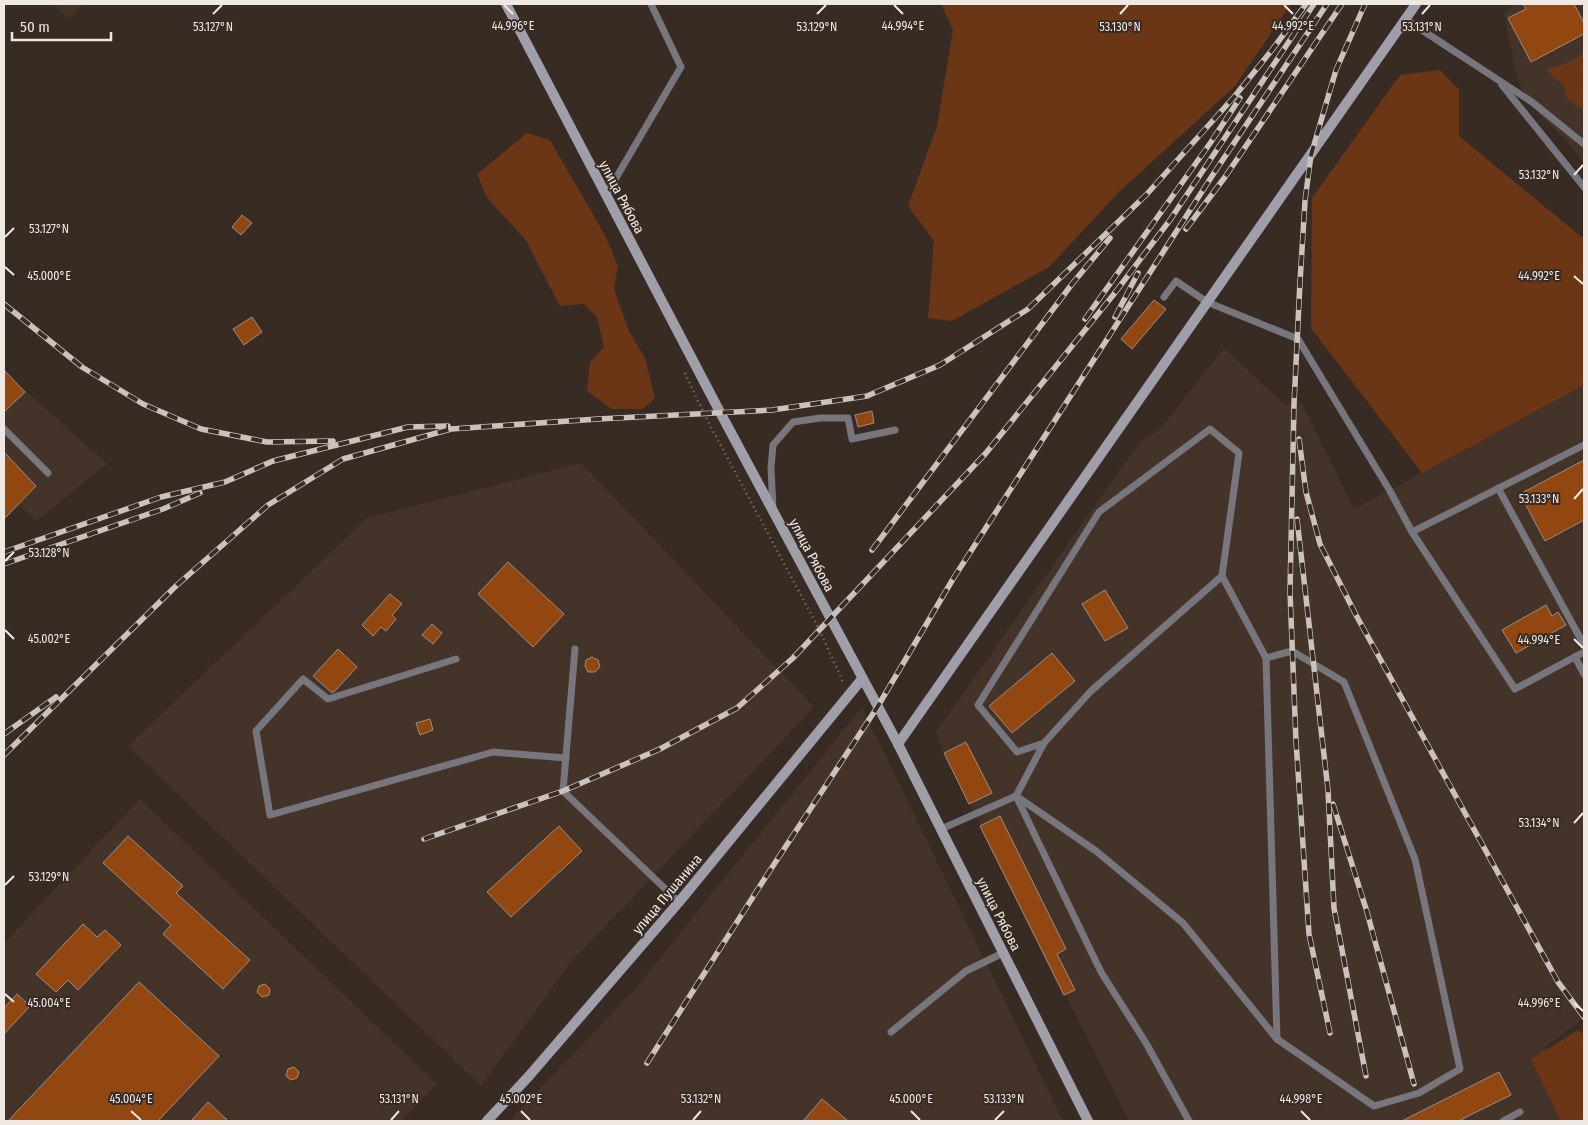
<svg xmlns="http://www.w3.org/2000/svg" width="1588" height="1125" viewBox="0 0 1588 1125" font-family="'Fira Sans Condensed',sans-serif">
<rect width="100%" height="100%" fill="#372b24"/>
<g fill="#443329">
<path d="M53,4H84L69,19Z"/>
<path d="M1514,4H1584V164L1568,142L1541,116L1518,82L1504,14Z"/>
<path d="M1224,348L1284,404L1302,403L1354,509L1584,385V1018L1545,1047L1584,1121H1129L944,753L936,732L1139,443L1160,429Z"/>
<path d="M4,371L107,464L36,521L19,504L4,519Z"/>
<path d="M581,463L814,707L571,962L481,1086L128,746L367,518Z"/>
<path d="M862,707L1063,1121H509L636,988Z"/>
<path d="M140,799L437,1084L401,1121H4V943Z"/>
</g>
<g fill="#6b3615">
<path d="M941,4H1291L1235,86L1119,192L1049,267L952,321L928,318L934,241L908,206L937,126L953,30Z"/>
<path d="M1584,52V108H1580L1567,99L1564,86L1546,70L1572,61Z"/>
<path d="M1440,70L1459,90V136L1584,239V385L1422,473L1311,328L1312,198L1400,75Z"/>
<path d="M527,133L550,140L606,237L618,266L614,289L629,331L645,358L655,398L643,409H612L587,391L590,362L604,347L597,317L584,304L560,306L525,239L487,198L477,174Z"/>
<path d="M1578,1030L1584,1035V1121H1561L1531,1059Z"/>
</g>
<g fill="#924711" stroke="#9c8d85">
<path d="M1523,4H1574L1584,23V34L1531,62L1508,18L1526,9Z"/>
<path d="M242,215L252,223L241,235L232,227Z"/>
<path d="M1154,300L1166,309L1132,349L1121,339Z"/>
<path d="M252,317L262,332L244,345L233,329Z"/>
<path d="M4,370L25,392L4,412Z"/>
<path d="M872,411L874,423L858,427L855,415Z"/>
<path d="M4,452L36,486L4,519Z"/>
<path d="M1584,460V520L1545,541L1520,494Z"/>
<path d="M508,562L564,614L533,647L478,594Z"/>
<path d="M1105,590L1128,628L1105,641L1082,604Z"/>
<path d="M390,594L402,604L392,615L396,619L386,631L381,627L373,636L362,625Z"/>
<path d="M1546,605L1552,616L1558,612L1566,625L1516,653L1502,630Z"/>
<path d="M432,624L442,633L433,644L422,635Z"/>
<path d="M338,649L357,667L334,692H331L313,676Z"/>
<path d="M1052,653L1075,681L1012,733L989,706Z"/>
<path d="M592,657L598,660L600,667L595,672H588L585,666L586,660Z"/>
<path d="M430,719L433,730L420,735L416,723Z"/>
<path d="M966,742L992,793L969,804L944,753Z"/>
<path d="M1000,816L1066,949L1057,954L1075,990L1064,995L980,826Z"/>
<path d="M559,826L582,851L511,917L487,892Z"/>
<path d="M128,836L183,886L176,893L250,960L223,989L163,934L171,925L103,863Z"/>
<path d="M83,924L97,937L105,930L121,945L78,990L68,980L56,992L36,974Z"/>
<path d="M139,982L219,1056L158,1121H8Z"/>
<path d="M265,984L270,989L269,995L262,997L257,992L259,986Z"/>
<path d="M17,994L30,1006L4,1034V1008Z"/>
<path d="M294,1067L299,1072L297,1078L291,1080L286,1076L288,1069Z"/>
<path d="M1499,1072L1511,1095L1468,1116L1459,1121H1402Z"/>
<path d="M822,1099L848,1121H803Z"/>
<path d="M208,1102L228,1121H191Z"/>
</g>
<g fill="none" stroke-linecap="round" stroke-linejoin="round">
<path stroke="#897f79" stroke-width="2.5" stroke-dasharray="1 4" stroke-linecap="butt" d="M685,373L704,414L819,629L844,684"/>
<g stroke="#76767c" stroke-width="7">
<path d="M1405,19L1532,102L1584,144"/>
<path d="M1502,85L1584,187"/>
<path d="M606,195L681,67L651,4"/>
<path d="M1164,297L1176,281L1207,302L1298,339L1390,491L1412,532L1515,689L1584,652"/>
<path d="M4,429L48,473"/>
<path d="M1498,488L1584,645"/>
<path d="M773,509L771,468L773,445L793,422L820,418H848L852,439L895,430"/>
<path d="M1412,532L1584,445"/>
<path d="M1222,576L1266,658L1277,1039L1374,1106L1419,1093L1460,1069L1415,859L1344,682L1292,651L1266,658"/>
<path d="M575,649L563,791L679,902"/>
<path d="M1575,657L1584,674"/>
<path d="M456,659L328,699L303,679L256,731L270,815L493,752L566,758"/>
<path d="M1044,743L1017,752L978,705L1099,512L1210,429L1239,453L1222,576L1091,691L1044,743L1016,796L1096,851L1183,923L1277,1039"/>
<path d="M941,829L1016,796L1101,972L1146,1043L1189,1121"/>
<path d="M891,1032L966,971L1003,953"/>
<path d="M1503,1121L1520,1112"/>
</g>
<g stroke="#9f9ea9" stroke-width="10">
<path d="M506,4L721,414L898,744L1088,1121"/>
<path d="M898,744L1416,4"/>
<path d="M487,1121L529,1076L679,902L862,679"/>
</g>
<g stroke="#cbc2bd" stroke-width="5.5">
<g id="rail">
<path d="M1186,229L1225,177L1342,4"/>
<path d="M4,304L82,367L143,404L201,429L267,442L333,441"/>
<path d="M1115,317L1138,273"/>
<path d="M1085,319L1211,142L1240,98"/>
<path d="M1299,439L1306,492L1320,544L1356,615L1558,982L1584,1017"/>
<path d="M1297,519L1328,790L1334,908L1366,1076"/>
<path d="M872,550L1072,284L1110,238"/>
<path d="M4,552L161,497L225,482L273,461L408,427L448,426"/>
<path d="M4,564L163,509L200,493"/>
<path d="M4,734L56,697"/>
<path d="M4,755L177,585L268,505L343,459L451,429L598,419L772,410L867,396L940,365L1028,309L1147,194L1234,97L1272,50L1306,4"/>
<path d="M1333,804L1367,912L1414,1084"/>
<path d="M424,839L563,791L660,749L737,708L793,658L986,453L1114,294L1170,220L1314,4"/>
<path d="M1330,1033L1309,934L1296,741L1290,592L1294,404L1300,282L1305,201L1311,155L1336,70L1365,4"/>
<path d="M647,1063L767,875L878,706L953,579L1093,361L1214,173L1327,4"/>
</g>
</g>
<use href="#rail" stroke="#372b24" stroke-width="4" stroke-dasharray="11" stroke-linecap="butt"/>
</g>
<path fill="none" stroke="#f0e8e3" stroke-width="2" d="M504,5L513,14M894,5L903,14M1284,5L1293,14M213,14L222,5M817,14L826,5M1120,14L1128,5M1422,14L1430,5M1574,175L1583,165M5,237L14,228M5,267L14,275M1574,276L1583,284M1574,499L1583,489M5,561L14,552M5,630L14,639M1574,639L1583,648M1574,823L1583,813M5,885L14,876M5,994L14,1002M1574,1003L1583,1011M131,1111L141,1120M521,1111L530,1120M911,1111L920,1120M1301,1111L1310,1120M391,1120L399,1111M693,1120L701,1111M995,1120L1004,1111"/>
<g text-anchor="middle" stroke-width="4" stroke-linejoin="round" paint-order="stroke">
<g font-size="14" fill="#f0e8e3" stroke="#372b24">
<text transform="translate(622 197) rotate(62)" y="5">улица Рябова</text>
<text transform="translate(812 555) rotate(62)" y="5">улица Рябова</text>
<text transform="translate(667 894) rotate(-50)" y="5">улица Пушанина</text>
<text transform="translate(999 914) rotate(63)" y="5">улица Рябова</text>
</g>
</g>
<g font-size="12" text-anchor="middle" fill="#f0e8e3" stroke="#372b24" stroke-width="4" stroke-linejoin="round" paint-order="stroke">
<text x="513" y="30">44.996°E</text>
<text x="903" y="30">44.994°E</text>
<text x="1293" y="30">44.992°E</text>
<text x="213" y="31">53.127°N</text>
<text x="817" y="31">53.129°N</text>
<text x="1120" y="31">53.130°N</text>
<text x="1422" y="31">53.131°N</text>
<text x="1539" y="179">53.132°N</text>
<text x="49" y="233">53.127°N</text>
<text x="49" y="280">45.000°E</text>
<text x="1539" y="280">44.992°E</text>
<text x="1539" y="503">53.133°N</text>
<text x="49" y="557">53.128°N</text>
<text x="49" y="643">45.002°E</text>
<text x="1539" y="644">44.994°E</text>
<text x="1539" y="827">53.134°N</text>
<text x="49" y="881">53.129°N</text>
<text x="49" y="1007">45.004°E</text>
<text x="1539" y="1007">44.996°E</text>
<text x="399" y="1103">53.131°N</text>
<text x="701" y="1103">53.132°N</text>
<text x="1004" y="1103">53.133°N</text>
<text x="131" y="1103">45.004°E</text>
<text x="521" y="1103">45.002°E</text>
<text x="911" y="1103">45.000°E</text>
<text x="1301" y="1103">44.998°E</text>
</g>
<rect width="1588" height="1125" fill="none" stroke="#f0e8e3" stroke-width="10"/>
<path d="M12 32v8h99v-8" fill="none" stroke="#f0e8e3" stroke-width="2.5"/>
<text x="20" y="32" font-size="15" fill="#f0e8e3" stroke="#372b24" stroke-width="4" paint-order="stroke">50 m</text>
</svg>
